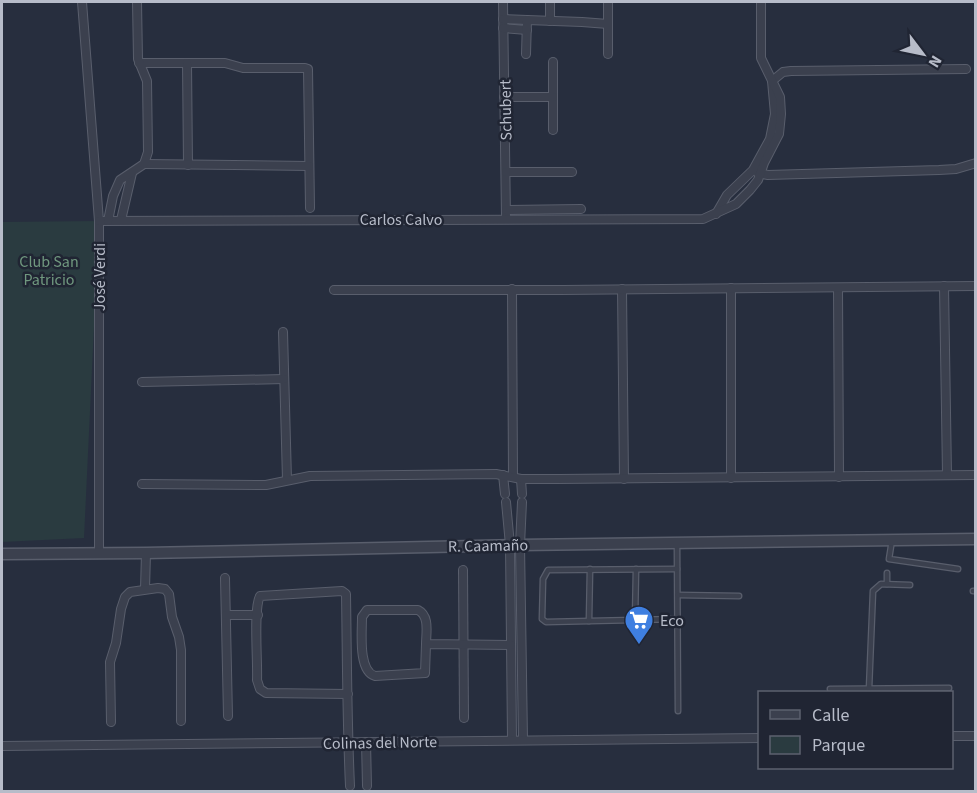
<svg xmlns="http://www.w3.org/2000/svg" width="977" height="793" viewBox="0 0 977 793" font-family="'Source Sans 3',sans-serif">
<rect width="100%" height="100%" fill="#272e3e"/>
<path fill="#2a3b40" d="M99,221L84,538L2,542V222Z"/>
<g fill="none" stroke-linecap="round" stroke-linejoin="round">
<g stroke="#595e6c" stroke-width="7">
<g id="service">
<path d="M892,540L889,559L958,569"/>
<path d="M677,543L678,711"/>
<path d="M677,569L548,570L543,579L542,619L546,622L678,619"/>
<path d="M887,584V573"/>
<path d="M973,591H976"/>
<path d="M678,595L739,596"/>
<path d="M635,620L636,569"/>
<path d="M589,621L590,569"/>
<path d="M830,689L949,688"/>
<path d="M869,689L873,591L881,584L910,585"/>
</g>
</g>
<g stroke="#595e6c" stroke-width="10">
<g id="minor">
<path d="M82,2L99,221V552"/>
<path d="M503,2L506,218"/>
<path d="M503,19L527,20"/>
<path d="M550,21V2"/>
<path d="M503,28L527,30"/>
<path d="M526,54L527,20L582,22L608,24"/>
<path d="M608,54V2"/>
<path d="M553,62V130"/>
<path d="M139,63H225L243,68H305L308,69L310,208"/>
<path d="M187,63L188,165"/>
<path d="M504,97H553"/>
<path d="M144,164L309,166"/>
<path d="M506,172H572"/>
<path d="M758,173L768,175L939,170L956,169L976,163"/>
<path d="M506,210L581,209"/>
<path d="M716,214L727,195L753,170L770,139L775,114L772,81L783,72L791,71L966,69"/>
<path d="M121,220L132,173"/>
<path d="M99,221L703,219L736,204L750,190L758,180L764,163L779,134L781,114L780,97L761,58V2"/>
<path d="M108,221L113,196L120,180L144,164L148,152L147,81L138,59L137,2"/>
<path d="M944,286L947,475"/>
<path d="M731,288V478"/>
<path d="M838,288L839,477"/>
<path d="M512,289L513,477"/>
<path d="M622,289L624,479"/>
<path d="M334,290H563L976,286"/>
<path d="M283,332L287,480"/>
<path d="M142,382L284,379"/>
<path d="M503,475L505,494"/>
<path d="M521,479L522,494"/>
<path d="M142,484L266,485L310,476L496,474L521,479H559L976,475"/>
<path d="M506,502L510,545L512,740"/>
<path d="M522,502L520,545L523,740"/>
<path d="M463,570L464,718"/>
<path d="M225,578L228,716"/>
<path d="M145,589L146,553"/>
<path d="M226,615H258"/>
<path d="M426,644L425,673L375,676C358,671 362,633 362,617L367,610H418C430,616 426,633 426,644L511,645"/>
<path d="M348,694L266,693L260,689L257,680C258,662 253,609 260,596L342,591L346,594C347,658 347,722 350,786"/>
<path d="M111,722L110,662L116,643L121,609L125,597L130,592L158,588L165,589L169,594L172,617L179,637L181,650V721"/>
<path d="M952,736H976"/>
<path d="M366,742L367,786"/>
<path d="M2,746L760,738"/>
</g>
</g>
<g stroke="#595e6c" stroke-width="13">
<path id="tertiary" d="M2,554L146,553L520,545L976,539"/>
</g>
<use href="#service" stroke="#3b404e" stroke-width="4.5"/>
<use href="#minor" stroke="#3b404e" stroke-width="8"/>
<use href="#tertiary" stroke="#3b404e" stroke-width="10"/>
</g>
<defs>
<g id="supermarket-pin" transform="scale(1.5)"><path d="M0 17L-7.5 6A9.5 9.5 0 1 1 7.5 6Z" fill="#3f7fe0" stroke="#202533"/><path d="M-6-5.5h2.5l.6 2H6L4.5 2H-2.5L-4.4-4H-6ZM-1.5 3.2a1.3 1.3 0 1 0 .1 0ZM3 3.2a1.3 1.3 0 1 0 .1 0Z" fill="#fff"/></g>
</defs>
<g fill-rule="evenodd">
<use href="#supermarket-pin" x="639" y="620"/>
</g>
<g text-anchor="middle" stroke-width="5" stroke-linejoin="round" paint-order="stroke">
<g font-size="16" fill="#b7bcc9" stroke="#202533">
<text transform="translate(505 110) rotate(-91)" y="6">Schubert</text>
<text x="401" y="225">Carlos Calvo</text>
<text transform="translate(99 277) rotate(-90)" y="6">José Verdi</text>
<text transform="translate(488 545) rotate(-1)" y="6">R. Caamaño</text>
<text transform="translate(380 742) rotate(-1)" y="6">Colinas del Norte</text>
</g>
<g font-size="16" fill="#70987f" stroke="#202533">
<text x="49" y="267">Club San<tspan x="49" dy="18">Patricio</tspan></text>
</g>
<g font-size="16" fill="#b7bcc9" stroke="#202533" text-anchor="start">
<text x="660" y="626">Eco</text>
</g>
</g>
<rect width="977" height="793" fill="none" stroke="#b7bcc9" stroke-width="6"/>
<rect x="758" y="691" width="195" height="78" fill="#202533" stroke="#5c616f" stroke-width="1.5"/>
<rect x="770" y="710" width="30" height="9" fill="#3b404e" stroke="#5c616f" stroke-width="1.5"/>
<text x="812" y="721" font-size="18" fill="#b7bcc9">Calle</text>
<rect x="770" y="736" width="30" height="18" fill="#2a3b40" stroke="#5c616f" stroke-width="1.5"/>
<text x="812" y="751" font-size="18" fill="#b7bcc9">Parque</text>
<g transform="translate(923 54) rotate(122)" stroke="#202533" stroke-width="4.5" paint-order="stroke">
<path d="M0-4.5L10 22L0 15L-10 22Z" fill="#b7bcc9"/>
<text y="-9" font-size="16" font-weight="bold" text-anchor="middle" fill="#b7bcc9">N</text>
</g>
</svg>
